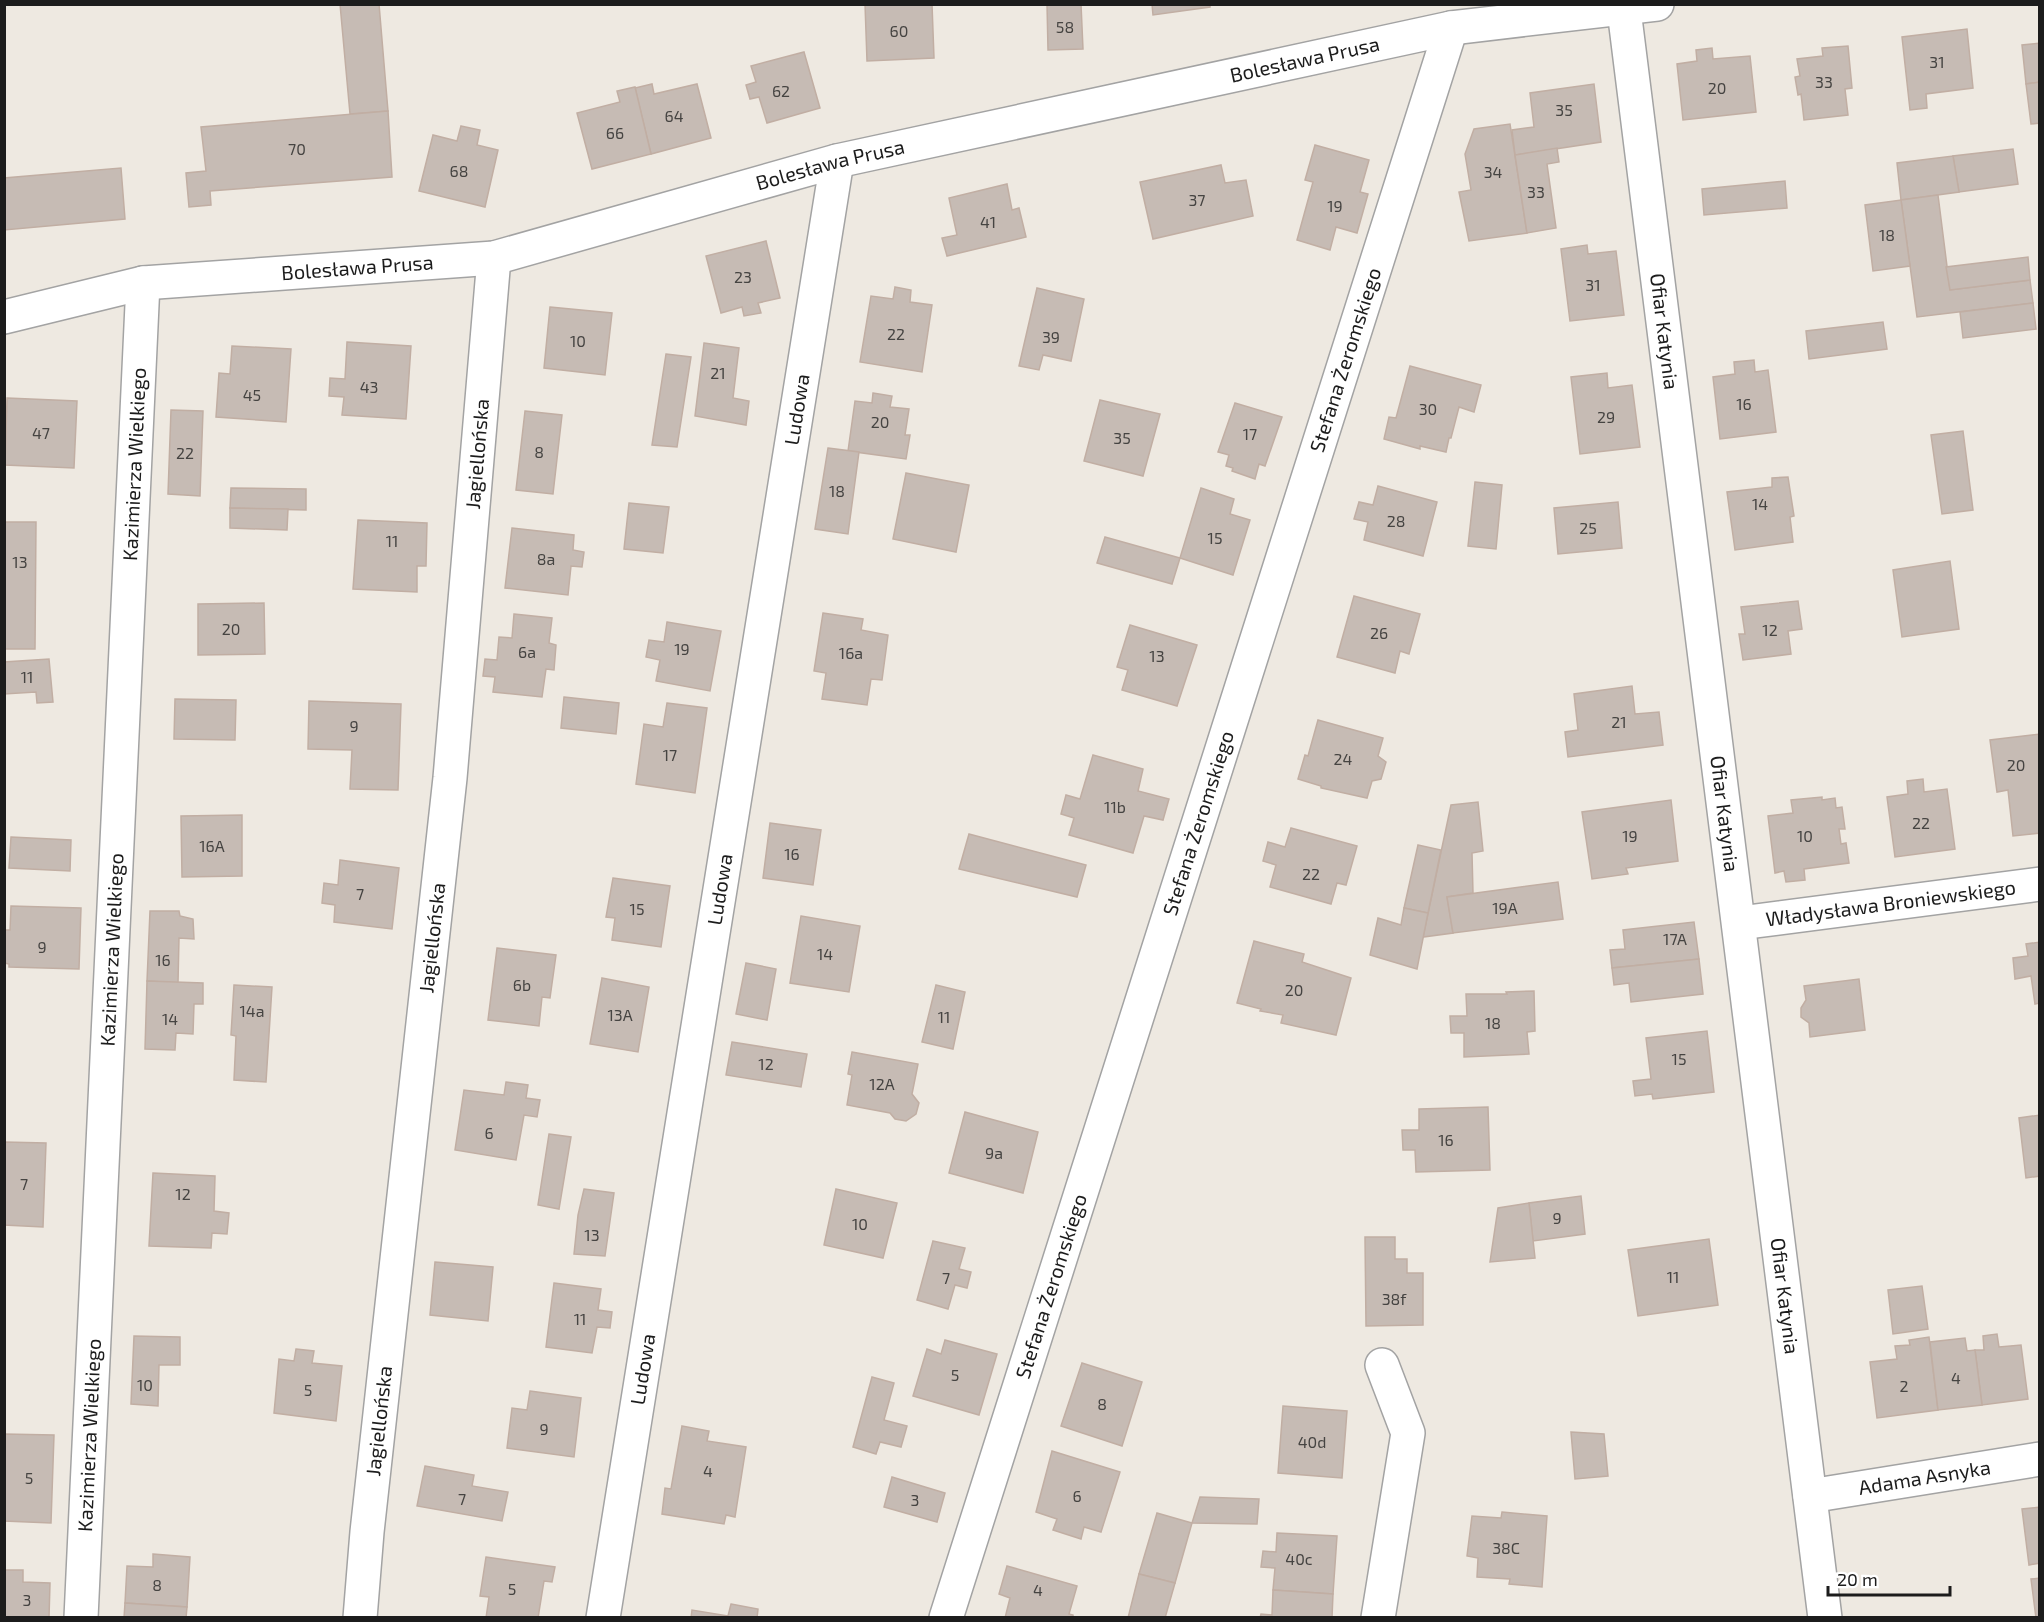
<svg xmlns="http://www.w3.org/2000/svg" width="2044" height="1622" viewBox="0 0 2044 1622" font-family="'Exo 2',sans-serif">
<rect width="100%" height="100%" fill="#eee9e1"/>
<g fill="#c6bbb4" stroke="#c1aea3" stroke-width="1.5">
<path d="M340,4H379L388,111L350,114Z"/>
<path d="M865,4H932L934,58L867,61Z"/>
<path d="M1047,4H1081L1083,49L1048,50Z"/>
<path d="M1152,4H1210V7L1153,15Z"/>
<path d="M1967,29L1973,88L1926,94L1927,108L1910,110L1902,37Z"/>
<path d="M2040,43V82L2026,84L2022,45Z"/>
<path d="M1848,46L1852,88L1845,89L1848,115L1804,120L1801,94L1798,95L1795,77L1800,76L1797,59L1823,56L1822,48Z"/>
<path d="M1712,48L1713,59L1750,56L1756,112L1683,120L1677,64L1697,61L1696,50Z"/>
<path d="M804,52L820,108L767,123L759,97L750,99L746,85L756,82L751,66Z"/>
<path d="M2040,82V123L2031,124L2026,84Z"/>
<path d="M652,84L654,94L697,84L711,138L651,154L635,88Z"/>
<path d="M1594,84L1601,142L1515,155L1512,130L1534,127L1530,93Z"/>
<path d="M635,87L651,154L592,169L577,113L620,102L617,91Z"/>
<path d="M388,111L392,177L210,191L211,205L189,207L186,173L206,171L201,127Z"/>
<path d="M1510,124L1527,233L1469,241L1459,192L1471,190L1465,154L1474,129Z"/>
<path d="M461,126L480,130L477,145L498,150L485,207L419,191L433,135L457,141Z"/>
<path d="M1315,145L1369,160L1360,192L1368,194L1357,233L1336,227L1330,250L1297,240L1313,182L1305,180Z"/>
<path d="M1557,148L1559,162L1547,164L1556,228L1527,233L1515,155Z"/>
<path d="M2013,149L2018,184L1959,192L1953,156Z"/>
<path d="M1953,156L1959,192L1901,200L1897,163Z"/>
<path d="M1221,165L1225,183L1246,180L1253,216L1153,239L1140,182Z"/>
<path d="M121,168L125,219L4,230V178Z"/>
<path d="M1785,181L1787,208L1704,215L1702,189Z"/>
<path d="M1007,184L1012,210L1019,208L1026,237L947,256L942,238L957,235L949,198Z"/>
<path d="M1938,195L1950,290L2030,280L2033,303L1917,317L1901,200Z"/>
<path d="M1901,200L1910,266L1873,271L1865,205Z"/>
<path d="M766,241L780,298L758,303L761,313L744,316L742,307L721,313L706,256Z"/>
<path d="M1587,245L1588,254L1616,251L1624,315L1570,321L1561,249Z"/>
<path d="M2028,257L2030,280L1950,290L1946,267Z"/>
<path d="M895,287L911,290L910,302L932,305L922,372L860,362L871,296L893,299Z"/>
<path d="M1037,288L1084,299L1071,361L1043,355L1039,370L1019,366Z"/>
<path d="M2033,303L2036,329L1963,338L1960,312Z"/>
<path d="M550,307L612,313L605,375L544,368Z"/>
<path d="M1883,322L1887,349L1809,359L1806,331Z"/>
<path d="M347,342L411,346L406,419L342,415L344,397L329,396L330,378L345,379Z"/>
<path d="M704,343L739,348L733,398L749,401L746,425L695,416Z"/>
<path d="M232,346L291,349L286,422L216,417L219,373L230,374Z"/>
<path d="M666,354L691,357L677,447L652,445Z"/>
<path d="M1754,360L1755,372L1768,370L1776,432L1720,439L1713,377L1735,374L1734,362Z"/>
<path d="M1410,366L1481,385L1474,412L1459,407L1451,438H1449L1446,452L1420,446V449L1384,439L1389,417L1396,418Z"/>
<path d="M1607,373L1608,388L1632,385L1640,447L1580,454L1571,377Z"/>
<path d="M873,393L892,396L890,407L909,409L905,435H910L906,459L848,451L855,401L872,403Z"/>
<path d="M7,398L77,401L74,468L5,465Z"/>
<path d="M1100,400L1160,414L1143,476L1084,461Z"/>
<path d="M1235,403L1282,417L1265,466L1259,464L1255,479L1232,471L1233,468L1226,466L1229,455L1218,452Z"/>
<path d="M171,410L203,411L200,496L168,494Z"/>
<path d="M525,411L562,415L553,494L516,490Z"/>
<path d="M1963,431L1973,510L1942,514L1931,435Z"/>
<path d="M828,448L859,452L848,534L815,529Z"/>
<path d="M906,473L969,485L956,552L893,539Z"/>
<path d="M1788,477L1794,516L1790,517L1793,542L1735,550L1727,492L1772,487V478Z"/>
<path d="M1475,482L1502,485L1496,549L1468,546Z"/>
<path d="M1378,486L1437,502L1423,556L1364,540L1368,522L1354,519L1359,502L1373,505Z"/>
<path d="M231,488L306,489V510L230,508Z"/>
<path d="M1201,488L1234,499L1230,514L1250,520L1233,575L1180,558Z"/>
<path d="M1618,502L1622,548L1558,554L1554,508Z"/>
<path d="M629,503L669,507L663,553L624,549Z"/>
<path d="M230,508L288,509L287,530L230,528Z"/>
<path d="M358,520L427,523L426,566H417V592L353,589Z"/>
<path d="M4,522H36L35,649H4Z"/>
<path d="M512,528L574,535L573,550L584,552L582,567L571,566L568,595L505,588Z"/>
<path d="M1105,537L1180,558L1172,584L1097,563Z"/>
<path d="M1950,561L1959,629L1902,637L1893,570Z"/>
<path d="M1354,596L1420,614L1409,654L1400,651L1395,673L1337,657Z"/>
<path d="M1798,601L1802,629L1788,631L1791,654L1743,660L1739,634H1745L1741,607Z"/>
<path d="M264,603L265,654L198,655V604Z"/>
<path d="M823,613L863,619L861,630L888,635L882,680L871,679L867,705L822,699L826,673L814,671Z"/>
<path d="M514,614L552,618L549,643L556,645L554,670L546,669L542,697L493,692L495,677L483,676L485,659L497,660L499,637L512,638Z"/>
<path d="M667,622L721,631L710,691L656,681L660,660L646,657L649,640L664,642Z"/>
<path d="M1130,625L1197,645L1177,706L1122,690L1128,670L1117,667Z"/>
<path d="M49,659L53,702L37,703L36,692L4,694V662Z"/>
<path d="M1632,686L1635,714L1659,712L1663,745L1568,757L1565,732L1578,730L1574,694Z"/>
<path d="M564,697L619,703L616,734L561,728Z"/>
<path d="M175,699L236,700L235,740L174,739Z"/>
<path d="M309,701L401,704L398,790L350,789L352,750L308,749Z"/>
<path d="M667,703L707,708L695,793L636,784L644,724L663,727Z"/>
<path d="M1318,720L1383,738L1378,756L1386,762L1381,779L1372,781L1367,798L1321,788V786L1298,779L1305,755L1308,756Z"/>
<path d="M2040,734V833L2013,836L2008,790L1997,792L1990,740Z"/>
<path d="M1093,755L1143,769L1138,791L1169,799L1163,820L1144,816L1133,853L1069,835L1074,818L1061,814L1066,795L1080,799Z"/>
<path d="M1923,779L1924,792L1947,789L1955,849L1895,857L1887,797L1908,794L1907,781Z"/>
<path d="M1822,797V800L1835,798L1836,808L1842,807L1845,829H1839L1841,844L1846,843L1849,863L1804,869L1805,880L1786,882L1784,871L1775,873L1768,816L1793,813L1791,800Z"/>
<path d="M1671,800L1678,861L1626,868L1628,874L1592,879L1582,812Z"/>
<path d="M1478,802L1483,851L1472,853L1473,893L1447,897L1453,933L1423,937L1451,805Z"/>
<path d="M242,815V876L182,877L181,816Z"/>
<path d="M770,823L821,830L813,885L763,878Z"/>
<path d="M1291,828L1357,846L1346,885L1337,883L1331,904L1270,887L1276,865L1263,861L1268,842L1285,847Z"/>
<path d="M969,834L1086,865L1077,897L959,869Z"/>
<path d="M11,837L71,840L70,871L9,868Z"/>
<path d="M1418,845L1441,850L1428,913L1404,908Z"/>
<path d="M340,860L399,868L392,929L334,922L335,905L322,903L324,883L338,885Z"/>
<path d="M613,878L670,886L661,947L612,940L615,918L606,917Z"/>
<path d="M1558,882L1563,919L1453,933L1447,897Z"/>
<path d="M11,906L81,908L79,969L9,967V964L4,963V930H10Z"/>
<path d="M1404,908L1428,913L1417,969L1370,955L1378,918L1401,925Z"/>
<path d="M150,911H179L180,916L193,919L194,939L179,938L178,983L147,981Z"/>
<path d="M801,916L860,926L849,992L790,983Z"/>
<path d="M1694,922L1699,959L1612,968L1610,950L1625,949L1623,930Z"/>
<path d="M1254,941L1304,954L1302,962L1351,978L1336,1035L1281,1023L1283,1015L1260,1011L1261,1009L1237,1003Z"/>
<path d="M2040,942V1003L2035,1004L2031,976L2015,979L2013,958L2028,956L2026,944Z"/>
<path d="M497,948L556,955L550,998L542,997L539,1026L488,1020Z"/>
<path d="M1699,959L1703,994L1631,1002L1629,983L1614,985L1612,968Z"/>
<path d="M746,963L776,969L767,1020L736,1014Z"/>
<path d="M602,978L649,987L638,1052L590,1044Z"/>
<path d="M1859,979L1865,1030L1810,1037L1809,1023L1801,1017V1008L1806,1000L1804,986Z"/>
<path d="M147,981L203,983V1004H194L193,1034L176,1033L175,1050L145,1049Z"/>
<path d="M234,985L272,987L266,1082L234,1080L236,1036L231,1035Z"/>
<path d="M936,985L965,992L953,1049L922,1042Z"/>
<path d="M1534,991L1535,1031L1527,1032L1529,1054L1464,1057V1033H1451L1450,1016H1467L1466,994H1507L1506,992Z"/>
<path d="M1707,1031L1714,1092L1653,1099L1652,1094L1635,1096L1633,1081L1651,1079L1646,1038Z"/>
<path d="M732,1042L807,1054L801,1087L726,1075Z"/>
<path d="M852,1052L918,1064L912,1094L919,1103L916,1114L906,1121L895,1119L890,1113L847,1105L852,1075L848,1074Z"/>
<path d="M506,1082L528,1085L526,1098L540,1100L537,1117L524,1115L516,1160L455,1150L464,1090L504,1095Z"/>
<path d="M1488,1107L1490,1170L1416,1172L1415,1150H1403L1402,1130H1419V1109Z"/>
<path d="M965,1112L1038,1132L1023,1193L949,1173Z"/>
<path d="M2040,1115V1176L2026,1178L2019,1118Z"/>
<path d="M549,1134L571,1137L559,1209L538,1205Z"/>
<path d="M4,1142L46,1143L43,1227L4,1225Z"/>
<path d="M153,1173L215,1176L214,1211L229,1213L227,1234L212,1233L211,1248L149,1246Z"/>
<path d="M584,1189L614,1193L605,1256L574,1254L578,1215Z"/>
<path d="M836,1189L897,1203L883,1258L824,1245Z"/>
<path d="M1581,1196L1585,1234L1533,1241L1529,1203Z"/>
<path d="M1529,1203L1535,1258L1490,1262L1498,1208Z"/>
<path d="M1365,1237H1395V1259H1407V1273H1423V1325L1366,1326Z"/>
<path d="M1709,1239L1718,1305L1638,1316L1628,1250Z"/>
<path d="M933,1241L965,1248L959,1269L971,1272L967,1288L955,1285L948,1309L917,1300Z"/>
<path d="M435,1262L493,1267L488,1321L430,1315Z"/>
<path d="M554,1283L601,1289L598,1310L612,1312L610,1328L597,1327L592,1353L546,1347Z"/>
<path d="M1922,1286L1928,1329L1893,1334L1888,1290Z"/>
<path d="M1997,1334L1999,1347L2021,1345L2028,1399L1982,1405L1975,1350H1984L1983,1336Z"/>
<path d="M134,1336L180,1337V1365H159L158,1406L131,1404Z"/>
<path d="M1929,1337L1938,1410L1877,1418L1870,1362L1897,1359L1895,1346L1910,1345L1909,1340Z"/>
<path d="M1965,1338L1967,1351L1975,1350L1982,1405L1938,1410L1930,1342Z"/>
<path d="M945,1340L997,1354L979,1415L913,1396L927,1349L941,1354Z"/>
<path d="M296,1349L314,1351L312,1363L342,1366L336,1421L274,1413L279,1359L294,1361Z"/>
<path d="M1082,1363L1142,1382L1122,1446L1061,1426Z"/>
<path d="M872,1377L894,1383L884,1420L907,1426L901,1447L880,1442L876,1454L853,1447Z"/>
<path d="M530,1391L581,1398L574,1457L507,1448L512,1408L527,1410Z"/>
<path d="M1283,1406L1347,1411L1342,1478L1278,1473Z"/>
<path d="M682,1426L709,1431L707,1441L746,1447L735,1517L726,1515L724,1524L662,1514L665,1488L671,1489Z"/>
<path d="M1571,1432L1604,1434L1608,1476L1575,1479Z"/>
<path d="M4,1434L54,1435L51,1523L4,1521Z"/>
<path d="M1052,1451L1120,1472L1101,1532L1084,1527L1081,1539L1053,1530L1057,1519L1036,1512Z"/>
<path d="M425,1466L474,1475L472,1486L508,1492L502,1521L417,1506Z"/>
<path d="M892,1477L945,1493L937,1522L884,1507Z"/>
<path d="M1200,1497L1259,1499L1257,1524L1192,1523Z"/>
<path d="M2040,1507V1563L2029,1565L2022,1509Z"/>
<path d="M1502,1512L1547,1516L1542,1587L1509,1584L1510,1579L1477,1577L1478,1558L1467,1556L1472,1516L1501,1518Z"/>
<path d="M1157,1513L1192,1523L1175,1583L1139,1574Z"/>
<path d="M1277,1533L1337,1536L1333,1594L1273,1590L1275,1568L1261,1567L1263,1551L1276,1552Z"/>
<path d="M153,1554L190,1557L187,1607L125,1603L127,1566L153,1567Z"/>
<path d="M486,1557L555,1567L552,1582L544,1581L538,1618H486L489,1597L480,1596Z"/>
<path d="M1007,1566L1077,1586L1069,1614L1073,1615V1618H1005L1010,1598L999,1594Z"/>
<path d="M4,1570H23V1582L50,1583L49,1618H4Z"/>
<path d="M1139,1574L1175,1583L1165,1618H1128Z"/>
<path d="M2040,1578V1618H2036L2031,1579Z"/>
<path d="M1273,1590L1333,1594L1332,1618H1260L1261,1614L1272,1615Z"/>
<path d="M125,1603L187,1607L186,1618H124Z"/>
<path d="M731,1604L758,1609L757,1618H691L692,1610L728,1616Z"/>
</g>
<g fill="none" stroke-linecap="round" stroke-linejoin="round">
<g stroke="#a3a3a3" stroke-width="36">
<g id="minor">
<path id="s1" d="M1624,10L1825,1618"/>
<path id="s2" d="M4,317L143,283L494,258L837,161L1451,28L1657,4"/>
<path id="s3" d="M1740,923L2040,884"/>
<path id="s4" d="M1810,1496L2040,1459"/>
<path id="s5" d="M81,1618L143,283"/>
<path id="s6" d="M360,1618L367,1532L450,778L494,258"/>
<path id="s7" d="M603,1618L837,161"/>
<path id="s8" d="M946,1618L1451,28"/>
<path d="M1378,1618L1408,1433L1382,1365"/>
</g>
</g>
<use href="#minor" stroke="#fff" stroke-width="33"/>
</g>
<g text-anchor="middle" stroke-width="4.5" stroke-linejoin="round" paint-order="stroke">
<g font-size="16" fill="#464442">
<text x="1065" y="33">58</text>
<text x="899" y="37">60</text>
<text x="1937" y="68">31</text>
<text x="1824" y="88">33</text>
<text x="1717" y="94">20</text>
<text x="781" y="97">62</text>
<text x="1564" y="116">35</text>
<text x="674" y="122">64</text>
<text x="615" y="139">66</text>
<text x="297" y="155">70</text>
<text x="459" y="177">68</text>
<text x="1493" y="178">34</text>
<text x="1536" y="198">33</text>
<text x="1197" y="206">37</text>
<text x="1335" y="212">19</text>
<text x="988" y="228">41</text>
<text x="1887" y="241">18</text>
<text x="743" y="283">23</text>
<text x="1593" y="291">31</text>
<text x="896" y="340">22</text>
<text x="1051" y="343">39</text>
<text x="578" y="347">10</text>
<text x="718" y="379">21</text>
<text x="369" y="393">43</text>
<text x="252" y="401">45</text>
<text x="1744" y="410">16</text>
<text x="1428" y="415">30</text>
<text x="1606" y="423">29</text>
<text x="880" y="428">20</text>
<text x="41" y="439">47</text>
<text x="1250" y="440">17</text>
<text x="1122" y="444">35</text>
<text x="539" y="458">8</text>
<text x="185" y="459">22</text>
<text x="837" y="497">18</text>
<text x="1760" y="510">14</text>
<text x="1396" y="527">28</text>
<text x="1588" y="534">25</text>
<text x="1215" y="544">15</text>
<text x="392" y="547">11</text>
<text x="546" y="565">8a</text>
<text x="20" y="568">13</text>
<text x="231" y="635">20</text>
<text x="1770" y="636">12</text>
<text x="1379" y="639">26</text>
<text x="682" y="655">19</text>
<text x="527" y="658">6a</text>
<text x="851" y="659">16a</text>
<text x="1157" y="662">13</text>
<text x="27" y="683">11</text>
<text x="1619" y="728">21</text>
<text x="354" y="732">9</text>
<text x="670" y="761">17</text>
<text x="1343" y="765">24</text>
<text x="2016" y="771">20</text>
<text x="1115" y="813">11b</text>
<text x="1921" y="829">22</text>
<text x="1630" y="842">19</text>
<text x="1805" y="842">10</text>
<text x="212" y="852">16A</text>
<text x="792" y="860">16</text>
<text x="1311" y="880">22</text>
<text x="360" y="900">7</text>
<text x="1505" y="914">19A</text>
<text x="637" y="915">15</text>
<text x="1675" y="945">17A</text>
<text x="42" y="953">9</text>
<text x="825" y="960">14</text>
<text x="163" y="966">16</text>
<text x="522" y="991">6b</text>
<text x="1294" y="996">20</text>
<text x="252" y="1017">14a</text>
<text x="620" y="1021">13A</text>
<text x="944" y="1023">11</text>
<text x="170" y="1025">14</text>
<text x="1493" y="1029">18</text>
<text x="1679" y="1065">15</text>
<text x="766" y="1070">12</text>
<text x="882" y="1090">12A</text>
<text x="489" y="1139">6</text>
<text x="1446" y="1146">16</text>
<text x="994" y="1159">9a</text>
<text x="24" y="1190">7</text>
<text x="183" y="1200">12</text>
<text x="1557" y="1224">9</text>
<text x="860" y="1230">10</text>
<text x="592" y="1241">13</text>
<text x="1673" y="1283">11</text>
<text x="946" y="1284">7</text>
<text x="1394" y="1305">38f</text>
<text x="580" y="1325">11</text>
<text x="955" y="1381">5</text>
<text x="1956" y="1384">4</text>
<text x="145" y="1391">10</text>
<text x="1904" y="1392">2</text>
<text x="308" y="1396">5</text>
<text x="1102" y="1410">8</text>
<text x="544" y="1435">9</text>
<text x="1312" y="1448">40d</text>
<text x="708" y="1477">4</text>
<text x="29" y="1484">5</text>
<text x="1077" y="1502">6</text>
<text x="462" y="1505">7</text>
<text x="915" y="1506">3</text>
<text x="1506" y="1554">38C</text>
<text x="1299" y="1565">40c</text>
<text x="157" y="1591">8</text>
<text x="512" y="1595">5</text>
<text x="1038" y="1596">4</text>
<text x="27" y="1606">3</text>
</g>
<g font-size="20" fill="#1c1c1c" stroke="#fff">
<text dy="7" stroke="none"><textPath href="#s2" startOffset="1330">Bolesława Prusa</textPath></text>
<text dy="7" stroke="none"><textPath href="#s2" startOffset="844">Bolesława Prusa</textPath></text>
<text dy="7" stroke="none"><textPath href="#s2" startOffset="358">Bolesława Prusa</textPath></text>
<text dy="7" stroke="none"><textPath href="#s1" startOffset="324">Ofiar Katynia</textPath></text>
<text dy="7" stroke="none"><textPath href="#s8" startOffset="1320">Stefana Żeromskiego</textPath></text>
<text dy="7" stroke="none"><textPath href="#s7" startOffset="1224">Ludowa</textPath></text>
<text dy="7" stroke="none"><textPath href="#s6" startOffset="1170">Jagiellońska</textPath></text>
<text dy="7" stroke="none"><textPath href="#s5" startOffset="1155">Kazimierza Wielkiego</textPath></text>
<text dy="7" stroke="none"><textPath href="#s1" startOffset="810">Ofiar Katynia</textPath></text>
<text dy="7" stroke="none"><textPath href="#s8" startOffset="834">Stefana Żeromskiego</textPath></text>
<text dy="7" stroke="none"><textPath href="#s7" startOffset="738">Ludowa</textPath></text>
<text dy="7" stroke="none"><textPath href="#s3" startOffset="152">Władysława Broniewskiego</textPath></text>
<text dy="7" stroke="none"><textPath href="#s6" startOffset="684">Jagiellońska</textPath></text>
<text dy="7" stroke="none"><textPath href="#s5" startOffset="669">Kazimierza Wielkiego</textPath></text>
<text dy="7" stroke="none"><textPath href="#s8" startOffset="348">Stefana Żeromskiego</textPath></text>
<text dy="7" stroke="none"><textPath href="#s1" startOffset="1296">Ofiar Katynia</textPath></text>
<text dy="7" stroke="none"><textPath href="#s7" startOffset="252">Ludowa</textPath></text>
<text dy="7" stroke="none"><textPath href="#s6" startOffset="198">Jagiellońska</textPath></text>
<text dy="7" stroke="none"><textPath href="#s5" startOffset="183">Kazimierza Wielkiego</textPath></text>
<text dy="7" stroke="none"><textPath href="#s4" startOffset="116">Adama Asnyka</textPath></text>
</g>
</g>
<rect width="2044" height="1622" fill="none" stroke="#1c1c1c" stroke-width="12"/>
<path d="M1828 1586v9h122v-9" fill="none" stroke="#1c1c1c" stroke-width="3"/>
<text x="1837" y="1586" font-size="18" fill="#1c1c1c" stroke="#ffffff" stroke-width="4.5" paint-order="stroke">20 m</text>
</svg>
